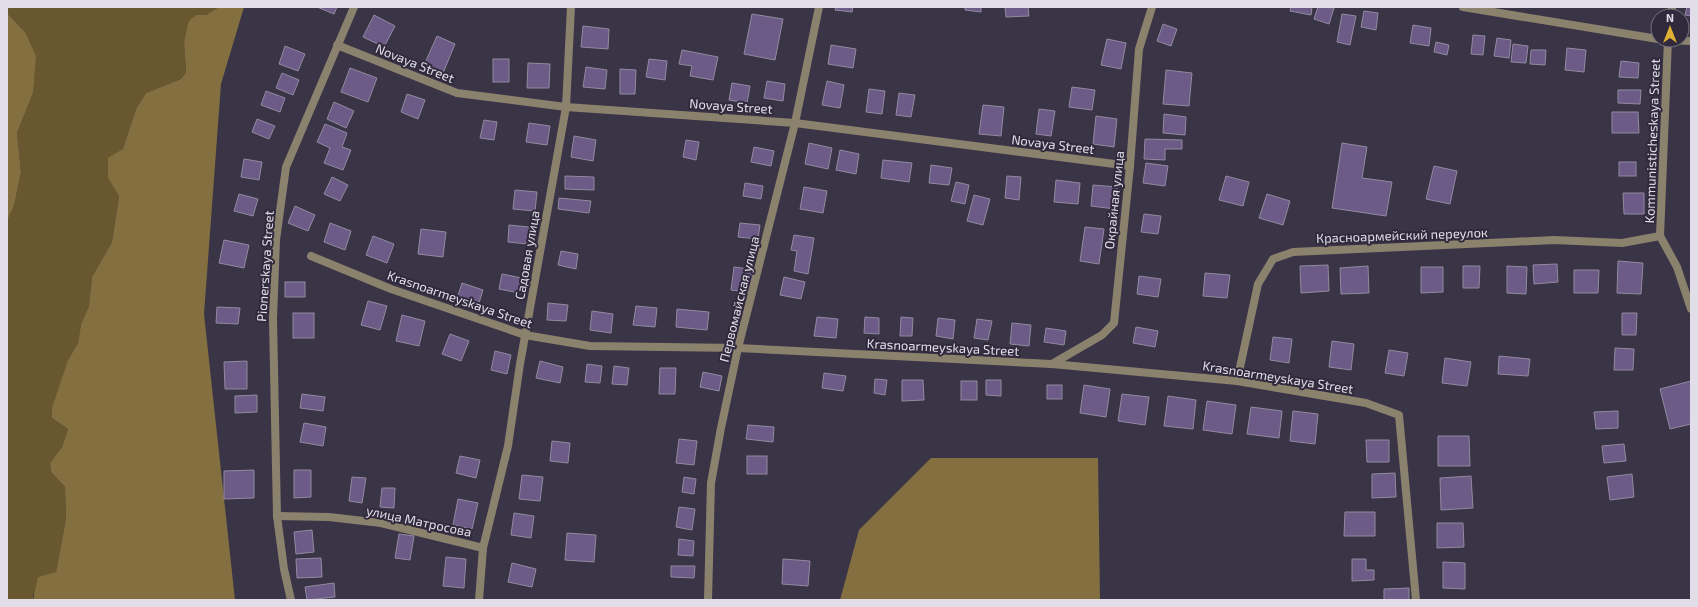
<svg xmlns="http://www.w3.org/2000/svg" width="1698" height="607" viewBox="0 0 1698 607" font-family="'Exo 2',sans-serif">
<rect width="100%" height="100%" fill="#3a3447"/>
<path fill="#68572f" d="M7,7H219L206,15H196L184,42L186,72L181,79L146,93L136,109L123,149L108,178L119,196L112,242L92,277L89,306L81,324L78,343L68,360L52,418L68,429L62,447L50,463L51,472L65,487L66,519L56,572L33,595V600H7V221L14,206L21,172L17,133L33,93L25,32L7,13Z"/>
<g fill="#846f40">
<path d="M219,7H244L221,84L204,314L235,600H33L38,577L56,572L66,519L65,487L51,472L50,463L62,447L68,429L52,418V408L68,360L78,343L81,324L89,306L92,277L112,242L119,196L108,178V158L123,149L136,109L146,93L181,79L186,72L184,42L189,21L196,15H206Z"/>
<path d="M7,13L25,32L36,56L33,93L17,133L21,172L14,206L7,221Z"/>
<path d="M931,458H1098L1100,600H840L859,530Z"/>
</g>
<g fill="#6b5b86" stroke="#928aa0">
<path d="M317,7H337L334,14Z"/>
<path d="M836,7H853L852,12L835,10Z"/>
<path d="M965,7H981V12L965,10Z"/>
<path d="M1005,7H1028L1029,16L1006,17Z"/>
<path d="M1291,7H1312L1311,15L1290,11Z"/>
<path d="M1318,7L1334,8L1329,24L1314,19Z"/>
<path d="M1687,7H1691V16L1685,15Z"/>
<path d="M1364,11L1378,13L1376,30L1361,27Z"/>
<path d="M752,14L783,19L775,60L744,54Z"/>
<path d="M1342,14L1356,16L1350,45L1337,42Z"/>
<path d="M374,15L395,26L384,47L363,37Z"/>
<path d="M1163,24L1177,29L1171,46L1157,41Z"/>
<path d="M1413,25L1431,28L1429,46L1410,43Z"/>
<path d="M583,26L609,29L608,49L581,47Z"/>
<path d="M1473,35L1485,36L1483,55L1471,54Z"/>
<path d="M437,36L455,44L443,73L424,65Z"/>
<path d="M1497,38L1511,40L1509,58L1494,56Z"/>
<path d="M1107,39L1126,43L1121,69L1101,65Z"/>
<path d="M1436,42L1449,45L1447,55L1434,52Z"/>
<path d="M1513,44L1528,46L1526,63L1511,62Z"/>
<path d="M831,45L856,49L853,68L828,64Z"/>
<path d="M285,46L305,54L298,71L279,64Z"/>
<path d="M1567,48L1586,50L1584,72L1565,70Z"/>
<path d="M682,50L718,57L713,80L690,76L692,66L679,64Z"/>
<path d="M1531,50H1546L1545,65L1530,64Z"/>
<rect x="493" y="59" width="16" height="23"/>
<path d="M649,59L667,61L665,80L646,77Z"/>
<path d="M1621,61L1639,63L1638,78L1619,77Z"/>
<path d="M528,63L550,64L549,88H527Z"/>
<path d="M586,67L607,70L605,89L583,87Z"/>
<path d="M350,68L377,78L368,102L341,92Z"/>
<path d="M620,69L636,70L635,94H620Z"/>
<path d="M1166,70L1192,73L1189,106L1163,104Z"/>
<path d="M282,73L299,80L293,95L276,88Z"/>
<path d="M767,81L785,84L783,101L764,98Z"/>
<path d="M827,81L844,85L840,108L822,105Z"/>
<path d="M732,83L750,86L747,103L729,100Z"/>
<path d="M1072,87L1095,90L1092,110L1069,107Z"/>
<path d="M869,89L885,91L882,114L866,112Z"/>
<path d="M1618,90H1641L1640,104L1618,103Z"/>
<path d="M266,91L285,98L280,112L261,105Z"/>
<path d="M899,93L915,95L911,117L896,115Z"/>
<path d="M407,94L425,100L418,119L401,112Z"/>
<path d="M334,102L354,111L346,128L327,119Z"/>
<path d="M983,105L1004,107L1001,136L979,134Z"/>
<path d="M1039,109L1055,111L1051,136L1036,134Z"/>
<path d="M1612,112H1638L1639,133H1612Z"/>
<path d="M1164,114L1186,117L1185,135L1163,133Z"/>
<path d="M1096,116L1117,119L1114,147L1093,144Z"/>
<path d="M257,119L275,126L269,139L252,132Z"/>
<path d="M484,120L497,122L494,140L480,138Z"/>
<path d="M529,123L550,126L547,145L526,142Z"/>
<path d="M325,124L347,133L342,147L351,150L343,170L324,163L330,148L317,142Z"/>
<path d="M574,136L596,140L593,161L571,157Z"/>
<path d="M1145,139L1182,140V149H1165V160L1144,159Z"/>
<path d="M686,140L699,142L696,160L683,157Z"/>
<path d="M809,143L832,148L828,169L805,164Z"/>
<path d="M1342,143L1367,147L1362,178L1392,182L1386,216L1332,208Z"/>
<path d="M754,147L774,151L771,166L751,162Z"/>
<path d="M840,150L859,154L856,174L836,170Z"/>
<path d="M244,159L262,162L259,180L241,177Z"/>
<path d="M883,160L912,163L909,182L881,178Z"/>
<rect x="1619" y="162" width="17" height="14"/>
<path d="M1146,163L1168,166L1165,186L1143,183Z"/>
<path d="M931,165L952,168L949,185L929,183Z"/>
<path d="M1434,166L1457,171L1450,204L1426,199Z"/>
<path d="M565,176L594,177V190L565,189Z"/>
<path d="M1007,176L1021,177L1019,200L1005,198Z"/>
<path d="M1226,176L1249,182L1243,206L1219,200Z"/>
<path d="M332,177L348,185L340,201L324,194Z"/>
<path d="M1056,180L1080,183L1078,204L1054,202Z"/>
<path d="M956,182L969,185L965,204L951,201Z"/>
<path d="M745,183L763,186L761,199L743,196Z"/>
<path d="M1093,185L1117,187L1115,209L1091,206Z"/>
<path d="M804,187L827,191L823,213L800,209Z"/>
<path d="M515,190L537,192L535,211L513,209Z"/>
<path d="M1623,193H1644V214H1624Z"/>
<path d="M239,194L258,199L253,216L234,211Z"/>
<path d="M1267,194L1290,201L1283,225L1259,218Z"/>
<path d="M974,195L990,199L983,225L967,221Z"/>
<path d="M559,198L591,201L589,213L558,209Z"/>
<path d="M295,206L315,215L308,231L288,223Z"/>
<path d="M1144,214L1161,216L1158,234L1141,232Z"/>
<path d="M330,223L351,231L345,250L324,242Z"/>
<path d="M740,223L760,225L758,239L738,237Z"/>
<path d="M509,225L529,227L528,244L508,242Z"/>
<path d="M1085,227L1104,229L1099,264L1080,261Z"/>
<path d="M421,229L446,232L443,257L418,254Z"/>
<path d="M794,235L814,238L808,274L794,271L797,251L791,250Z"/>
<path d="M373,236L394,244L387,263L366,255Z"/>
<path d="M224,240L249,245L244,268L219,263Z"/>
<path d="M561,251L578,254L576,269L558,265Z"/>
<path d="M1618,261L1643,263L1641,294L1617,293Z"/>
<path d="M1557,264L1558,282L1534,284L1533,265Z"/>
<path d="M1328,265L1329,291L1301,293L1300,266Z"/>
<path d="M1368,266L1369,293L1341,294L1340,268Z"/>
<path d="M1463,266H1480L1479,288H1463Z"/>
<path d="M1507,266L1527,267L1526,294L1507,293Z"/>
<path d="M734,267L756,270L753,293L731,290Z"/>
<path d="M1421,267H1443V292L1421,293Z"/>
<path d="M1574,270H1599L1598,293H1574Z"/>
<path d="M1205,273L1230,275L1227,298L1203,296Z"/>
<path d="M502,274L522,278L519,293L499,289Z"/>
<path d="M1139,276L1161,279L1158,297L1137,294Z"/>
<path d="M784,277L805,282L801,299L780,295Z"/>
<rect x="285" y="282" width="20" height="15"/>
<path d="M462,283L483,290L477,309L456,302Z"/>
<path d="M368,301L387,306L380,330L361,325Z"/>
<path d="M548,303L568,305L566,321L547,320Z"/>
<path d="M636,306L657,308L655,327L633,325Z"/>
<path d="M217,307L240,308L238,324L216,323Z"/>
<path d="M677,309L709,312L707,330L676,327Z"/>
<path d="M592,311L613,314L611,333L590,330Z"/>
<rect x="293" y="313" width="21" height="25"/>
<path d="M1622,313H1637L1636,335H1622Z"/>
<path d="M402,315L425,321L419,346L396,341Z"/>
<path d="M817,317L838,319L836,338L814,336Z"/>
<path d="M865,317L879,318V334L864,333Z"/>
<path d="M901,317L913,318L912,336H900Z"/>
<path d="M938,318L955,320L953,339L936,336Z"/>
<path d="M977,319L992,321L988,340L974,338Z"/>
<path d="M1012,323L1031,325L1029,346L1010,344Z"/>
<path d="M1136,327L1158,331L1155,347L1133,343Z"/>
<path d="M1046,328L1066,331L1064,345L1044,342Z"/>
<path d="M450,334L469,341L461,361L442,354Z"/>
<path d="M1273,337L1292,339L1289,363L1270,360Z"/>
<path d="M1332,341L1354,344L1351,370L1329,367Z"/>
<path d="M1615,348L1634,349L1633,370H1614Z"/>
<path d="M1389,350L1408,353L1404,376L1385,373Z"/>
<path d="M495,351L511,355L507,374L491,370Z"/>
<path d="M1499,356L1530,359L1528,376L1498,374Z"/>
<path d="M1445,358L1471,362L1467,386L1442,383Z"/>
<path d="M247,361V389H225L224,362Z"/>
<path d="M540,361L563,367L560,383L536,378Z"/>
<path d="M587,364L602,366L600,383L585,382Z"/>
<path d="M614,366L629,368L627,385L612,384Z"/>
<path d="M660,368H676L675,394H659Z"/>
<path d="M703,372L722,376L719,391L700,387Z"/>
<path d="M824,373L846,376L843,391L822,388Z"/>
<path d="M875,379L887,380L885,395L874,393Z"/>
<path d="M902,380H923L924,400L902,401Z"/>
<path d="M986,380H1001V396L986,395Z"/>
<rect x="961" y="381" width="16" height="19"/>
<path d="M1691,381V424L1670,429L1660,389Z"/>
<rect x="1047" y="385" width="15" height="14"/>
<path d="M1084,385L1110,389L1106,417L1080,413Z"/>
<path d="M302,394L325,397L323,411L300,408Z"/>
<path d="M1122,394L1149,397L1145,425L1118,421Z"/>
<path d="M257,395V412L235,413V396Z"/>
<path d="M1168,396L1196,400L1193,429L1164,426Z"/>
<path d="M1207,401L1236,405L1232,434L1203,430Z"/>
<path d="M1251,407L1282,411L1279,438L1247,434Z"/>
<path d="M1293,411L1318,414L1315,444L1290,441Z"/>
<path d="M1618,411V428L1596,429L1594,412Z"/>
<path d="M304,423L326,427L323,446L300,442Z"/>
<path d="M748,425L774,427L773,442L746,439Z"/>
<path d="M1438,436H1469L1470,466H1438Z"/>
<path d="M679,439L697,441L694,465L676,463Z"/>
<path d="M1366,440H1389V462H1367Z"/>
<path d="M552,441L570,443L568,463L550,461Z"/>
<path d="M1624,444L1626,461L1604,463L1602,446Z"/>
<path d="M460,456L480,460L476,478L456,473Z"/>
<rect x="747" y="456" width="20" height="18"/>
<path d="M254,470V498L224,499V471Z"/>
<path d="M294,470H311V497L294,498Z"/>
<path d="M1395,473L1396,497L1372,498V474Z"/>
<path d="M1632,474L1634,497L1610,500L1607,477Z"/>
<path d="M522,475L543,477L540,501L519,499Z"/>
<path d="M1471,476L1473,508L1441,510L1440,478Z"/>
<path d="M352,477L366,478L362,503L349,501Z"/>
<path d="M684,477L696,479L694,494L682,492Z"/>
<path d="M382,488H395L394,508L380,507Z"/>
<path d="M458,499L478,503L472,529L453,525Z"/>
<path d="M679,507L695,509L692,530L676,527Z"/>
<path d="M1345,512H1375V536H1344Z"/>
<path d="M514,513L534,516L531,538L511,535Z"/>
<path d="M1437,523H1463L1464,547L1437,548Z"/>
<path d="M312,530L314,552L296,554L294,532Z"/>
<path d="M567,533L596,535L594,562L565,560Z"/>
<path d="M399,534L414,536L410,560L395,558Z"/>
<path d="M679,539L694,541L693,556L678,555Z"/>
<path d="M446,557L466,559L464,588L443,586Z"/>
<path d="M321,558L322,577L297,578L296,559Z"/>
<path d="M783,559L810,561L808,586L782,584Z"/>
<path d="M1352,559H1366V570H1374V580L1352,581Z"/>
<path d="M1443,562L1465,563V589L1443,588Z"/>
<path d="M512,563L536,569L532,587L508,582Z"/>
<path d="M671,566H695L694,578L671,577Z"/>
<path d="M334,583L335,597L307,600L305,587Z"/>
<path d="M1409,588V600H1384V589Z"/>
</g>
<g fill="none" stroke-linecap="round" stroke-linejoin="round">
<g stroke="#8b826e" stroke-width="8">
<path d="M1463,7L1658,39"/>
<path d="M1671,16L1672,7"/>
<path d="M1664,40L1691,41"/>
<path d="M1668,40L1660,236L1677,267L1691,309"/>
<path d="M337,45L457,93L566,107L795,123L1130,166"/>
<path d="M311,256L391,289L525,335L590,346L738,348L1052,364L1237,381L1366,403L1399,415L1416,600"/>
<path d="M1052,364L1102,335L1114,323L1130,166L1139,49L1152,7"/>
<path d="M1237,381L1258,284L1273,259L1293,252L1554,240L1622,243L1660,236"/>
<path d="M277,516L329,517L381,523L483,548"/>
<path d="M291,600L284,569L277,516L273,319L276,240L286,167L354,7"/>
<path d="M479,600L483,548L508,446L520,364L566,107L571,7"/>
<path d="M708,600L711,483L721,428L738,348L795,123L819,7"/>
</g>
</g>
<g text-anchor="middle" stroke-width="4" stroke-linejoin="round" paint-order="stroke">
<g font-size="13" fill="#e1dde9" stroke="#302a3c">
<text transform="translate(415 63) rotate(22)" y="5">Novaya Street</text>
<text transform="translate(731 106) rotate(4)" y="5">Novaya Street</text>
<text transform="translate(1652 141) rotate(-88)" y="5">Kommunisticheskaya Street</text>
<text transform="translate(1053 144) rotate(7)" y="5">Novaya Street</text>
<text transform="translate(1114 200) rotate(-84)" y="5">Окрайная улица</text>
<text transform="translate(1402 235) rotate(-2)" y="5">Красноармейский переулок</text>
<text transform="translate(527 255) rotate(-80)" y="5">Садовая улица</text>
<text transform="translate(265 266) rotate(-86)" y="5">Pionerskaya Street</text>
<text transform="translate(460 299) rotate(19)" y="5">Krasnoarmeyskaya Street</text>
<text transform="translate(739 299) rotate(-76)" y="5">Первомайская улица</text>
<text transform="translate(943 347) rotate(3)" y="5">Krasnoarmeyskaya Street</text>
<text transform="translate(1278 377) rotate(9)" y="5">Krasnoarmeyskaya Street</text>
<text transform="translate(419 521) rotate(12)" y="5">улица Матросова</text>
</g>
</g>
<rect width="1698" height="607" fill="none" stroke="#e1dde9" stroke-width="16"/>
<g transform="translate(1670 28)"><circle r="19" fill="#302a3c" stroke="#777281"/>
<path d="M0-3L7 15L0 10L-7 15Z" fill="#e0b034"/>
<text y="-6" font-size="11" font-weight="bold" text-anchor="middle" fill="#e1dde9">N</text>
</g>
</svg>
